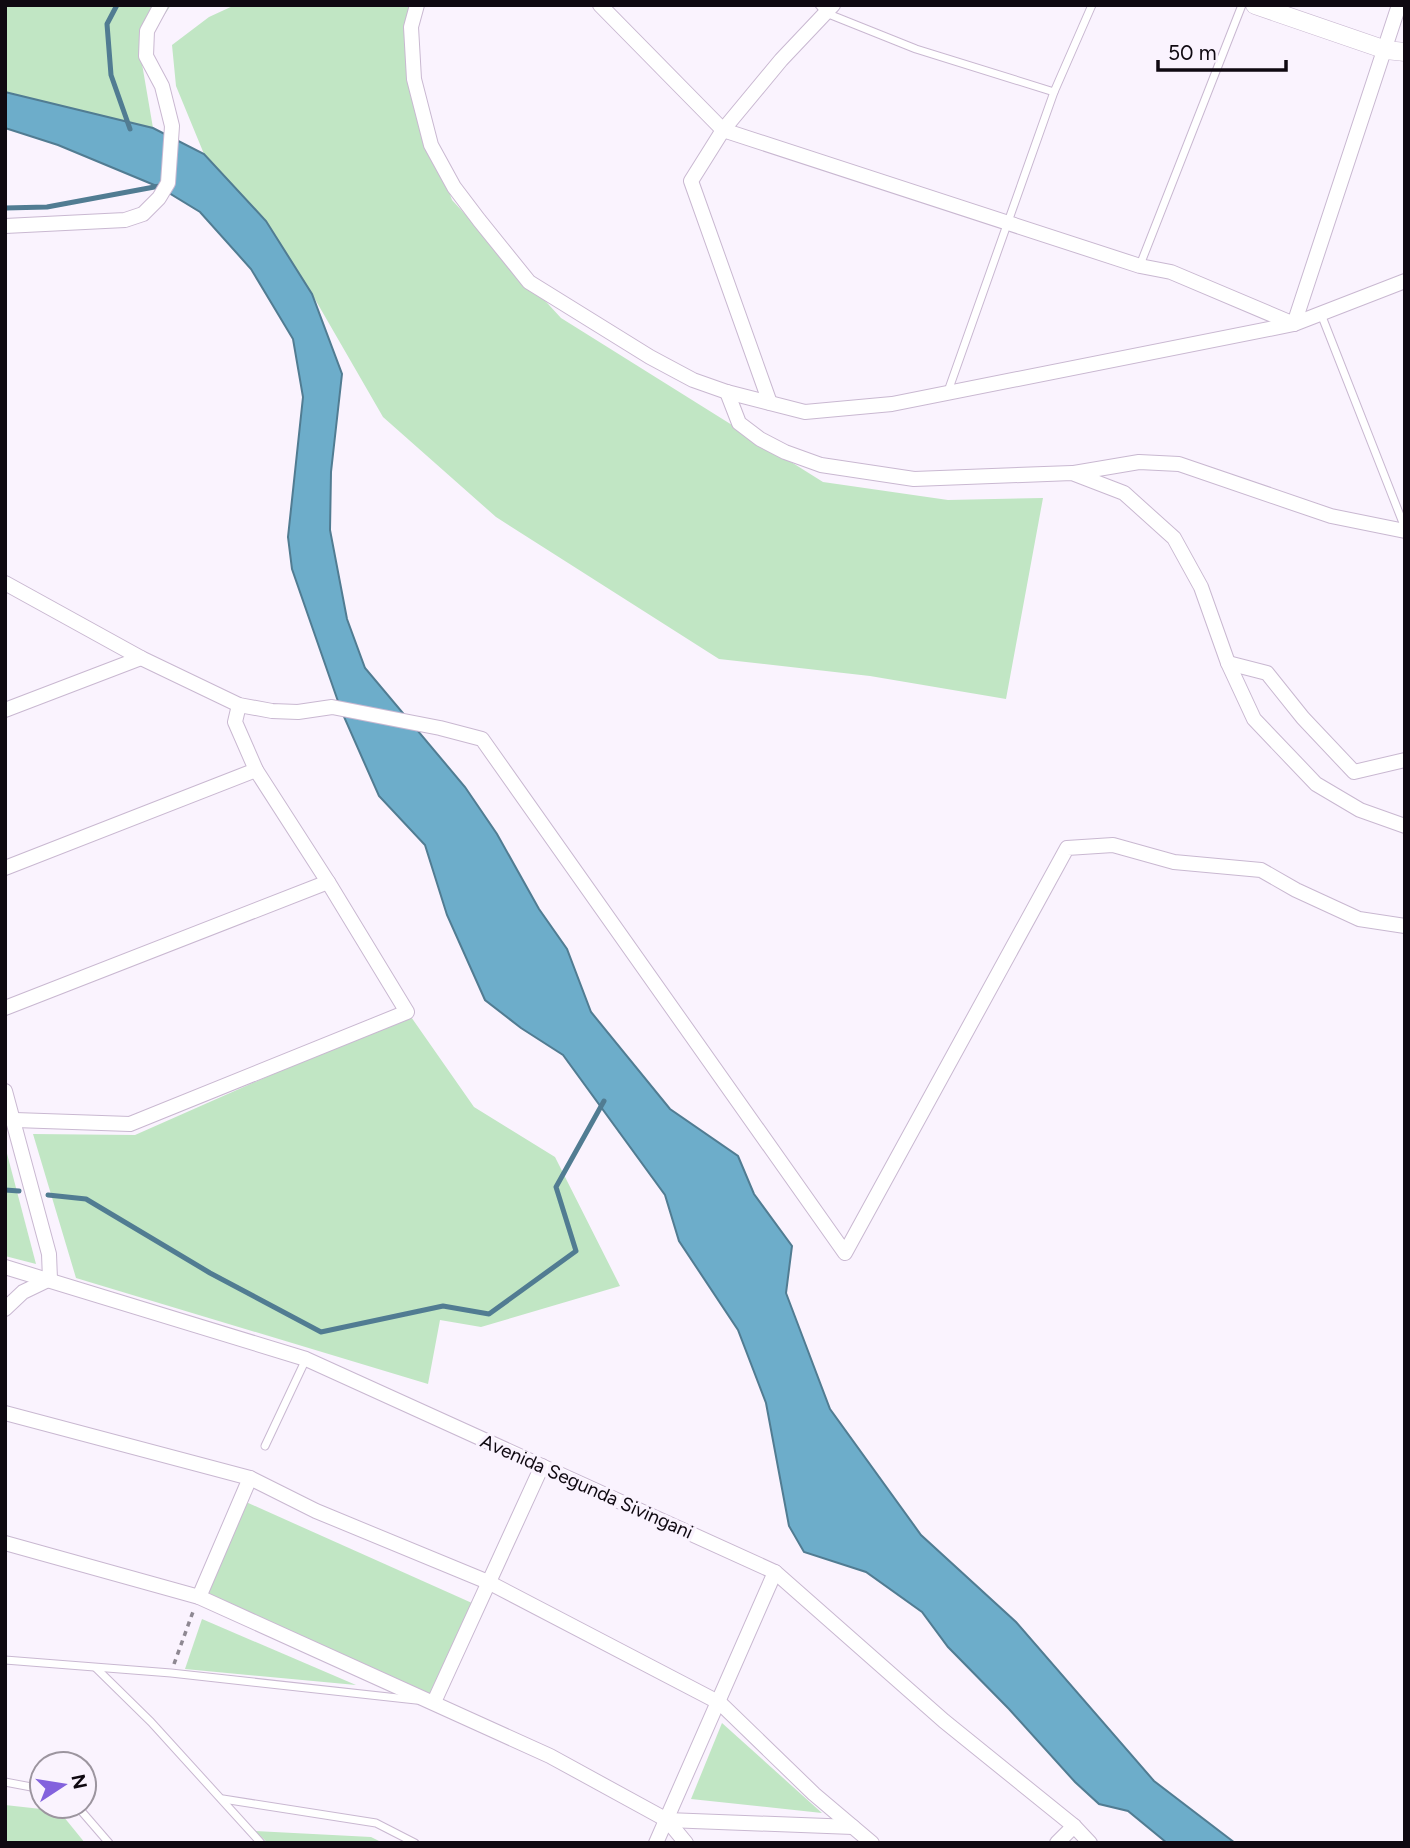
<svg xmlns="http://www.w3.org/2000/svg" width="1410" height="1848" viewBox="0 0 1410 1848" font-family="Figtree,sans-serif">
<rect width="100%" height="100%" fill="#faf3fe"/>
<g fill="#c1e6c4">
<path d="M5,5H171L140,52L153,128L5,92Z"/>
<path d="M235,5H417L412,90L452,200L561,318L823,482L948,500L1043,498L1006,699L870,676L719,659L496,517L383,417L312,294L266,221L204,154L176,86L172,45L209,17Z"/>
<path d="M409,1014L474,1107L555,1157L620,1286L481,1327L440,1320L428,1384L76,1278L33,1134L135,1135Z"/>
<path d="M5,1146L36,1264L5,1256Z"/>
<path d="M246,1502L472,1603L432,1695L206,1596Z"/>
<path d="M202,1619L356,1685L185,1669Z"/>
<path d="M722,1723L822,1813L691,1799Z"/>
<path d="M5,1805L59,1811L85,1843H5Z"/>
<path d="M255,1831L371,1837L383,1843H268Z"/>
</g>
<path fill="#6dadca" stroke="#517c92" stroke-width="2" d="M5,92L153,128L204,154L266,221L312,294L342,374L331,472L330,530L347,619L365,668L465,787L497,834L539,909L567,949L591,1012L670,1109L738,1156L754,1194L792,1246L786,1293L830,1409L921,1535L1016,1622L1154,1781L1235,1843H1167L1128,1811L1099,1804L1075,1782L1009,1709L948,1647L922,1612L866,1572L804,1552L789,1526L766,1403L738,1330L679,1241L665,1195L563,1055L521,1028L485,1000L447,915L425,845L379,796L341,710L292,569L288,537L303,397L293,339L251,269L200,212L159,187L58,145L5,128Z"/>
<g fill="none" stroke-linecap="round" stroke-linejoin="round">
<g stroke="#517c92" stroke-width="5">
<path d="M117,5L107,24L111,75L130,129"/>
<path d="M5,208L47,207L165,185"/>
<path d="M5,1190L19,1191"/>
<path d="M48,1195L86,1199L210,1273L321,1332L443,1306L489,1314L576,1251L556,1187L604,1101"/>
</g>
<g stroke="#c9b8d1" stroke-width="9">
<g id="service">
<path d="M819,5L826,13L916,49L1054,92"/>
<path d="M1140,265L1242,5"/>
<path d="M1321,314L1405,528"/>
<path d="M947,394L1054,92L1092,5"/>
<path d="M265,1446L306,1359"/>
<path d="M5,1660L171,1673L416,1700"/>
<path d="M96,1668L151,1722L261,1843"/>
<path d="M5,1782L42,1789"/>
<path d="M223,1799L376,1823L415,1843"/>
<path d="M77,1806L109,1843"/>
</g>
</g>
<g stroke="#c9b8d1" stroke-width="16">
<g id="minor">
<path d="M417,5L411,27L414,79L431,145L454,187L479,220L529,282L650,357L693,380L727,392L805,412L892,404L1294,324L1405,281"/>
<path d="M600,5L723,130L1140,266L1171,272L1294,324L1399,5"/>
<path d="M5,226L125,220L143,214L159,198L168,183L172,126L162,86L146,56L147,31L161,5"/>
<path d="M727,392L739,423L760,439L785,452L821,465L914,479L1072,473L1124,493L1174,538L1201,587L1228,663L1254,719L1316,784L1360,810L1405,826"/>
<path d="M770,403L691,181L723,130L781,60L833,5"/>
<path d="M1074,473L1139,462L1179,464L1331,516L1405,531"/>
<path d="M5,583L141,658L239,705L272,711L298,712L332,707L440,728L482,739L845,1253L1067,848L1113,845L1174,862L1261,870L1296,890L1359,919L1405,926"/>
<path d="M1228,663L1267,673L1303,718L1354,772L1405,760"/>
<path d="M5,710L141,658"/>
<path d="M5,868L256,770"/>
<path d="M5,1008L328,882"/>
<path d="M5,1091L49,1254L50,1279L23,1292L5,1309"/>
<path d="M15,1120L130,1124L407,1012L328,882L256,770L235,722L239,705"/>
<path d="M5,1267L306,1359L775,1572L944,1721L1074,1826L1090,1843"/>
<path d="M5,1413L250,1478L316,1511L488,1582L720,1703L814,1794L872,1843"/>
<path d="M5,1543L199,1597L550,1756L667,1820L686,1843"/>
<path d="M199,1597L250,1478"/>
<path d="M434,1702L542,1466"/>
<path d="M667,1820L853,1827"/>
<path d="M656,1843L775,1572"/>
<path d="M1057,1843L1074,1826"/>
</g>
</g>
<g stroke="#c9b8d1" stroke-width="19">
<path id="tertiary" d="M1255,5L1386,50L1405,52"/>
</g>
<path stroke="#8e8892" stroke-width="3.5" stroke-dasharray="5 5" stroke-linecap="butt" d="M174,1664L194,1609"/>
<use href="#service" stroke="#fff" stroke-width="7"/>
<use href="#minor" stroke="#fff" stroke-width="14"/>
<use href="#tertiary" stroke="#fff" stroke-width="18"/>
</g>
<g text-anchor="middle" stroke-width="7" stroke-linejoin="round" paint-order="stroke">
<g font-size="19" fill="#0f0911" stroke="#faf3fe">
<text transform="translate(587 1486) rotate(24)" y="7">Avenida Segunda Sivingani</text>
</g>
</g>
<rect width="1410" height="1848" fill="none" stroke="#0f0911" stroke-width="14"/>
<g transform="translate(63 1785) rotate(78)"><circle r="33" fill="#faf3fe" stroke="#9c959f" stroke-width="2"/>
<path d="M0-5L12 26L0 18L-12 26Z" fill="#8362dd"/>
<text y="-10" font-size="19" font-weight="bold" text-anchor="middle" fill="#0f0911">N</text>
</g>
<path d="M1158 60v10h128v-10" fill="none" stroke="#0f0911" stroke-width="3.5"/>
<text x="1168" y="60" font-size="21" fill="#0f0911" stroke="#faf3fe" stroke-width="5" paint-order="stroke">50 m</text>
</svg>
